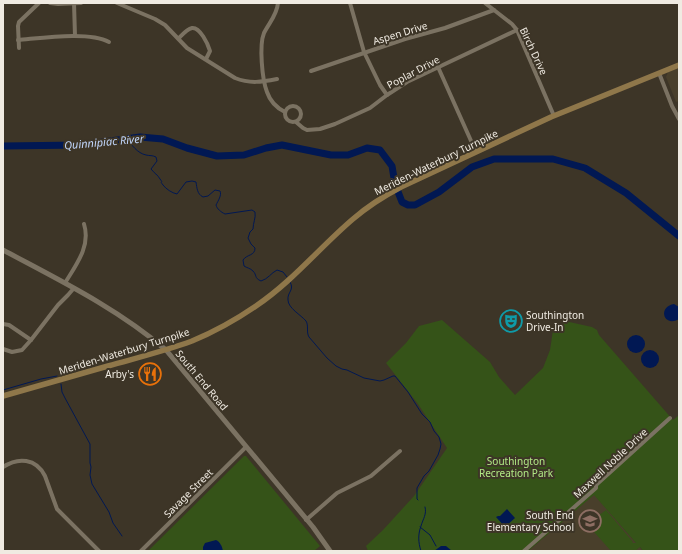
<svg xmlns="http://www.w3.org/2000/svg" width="682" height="554" viewBox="0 0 682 554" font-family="'Noto Sans',sans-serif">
<rect width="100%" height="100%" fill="#3d3527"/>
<g fill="#493f2b">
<path d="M679,68V101L676,102L666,77L668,72Z"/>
<path d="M594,494L643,551H528Z"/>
</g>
<g fill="#355318">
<path d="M442,320L490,362L499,377L515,395L543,368L550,350L553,330L565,321L592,327L597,330L599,335L673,420L679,415V551H643L640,547L635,551H611L587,524L606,510L633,542L632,543H636L594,495L528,551H368L366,546L383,530L414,496L447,448L418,404L386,363L406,343L419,326Z"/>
<path d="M244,456H246L320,546L314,551H148Z"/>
</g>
<g fill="#011853">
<path d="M674,304L679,307V319C664,328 657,307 674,304Z"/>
<circle cx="636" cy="344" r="9"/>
<circle cx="650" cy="359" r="9"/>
<path d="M507,509L515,518L505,527L496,517L498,516H500Z"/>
<path d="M216,540C220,542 222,546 223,551H203V547L205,543Z"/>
<path d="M441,546H446L452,551H434Z"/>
</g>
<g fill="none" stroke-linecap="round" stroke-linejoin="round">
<g stroke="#011853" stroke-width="1">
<path d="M127,139C132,145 137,153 146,155C150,156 152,155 156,157L157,161L151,169C154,173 158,175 160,179C164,184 159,180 163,185C166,189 172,193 177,194L186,182L192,181L196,182C197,188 197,194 203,197L208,196L215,190L220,191C222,195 218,201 216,205C217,209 221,212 225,214L252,210L255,212C256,218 253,223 253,229L250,232L248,238L251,244L255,248C255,256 247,254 243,260L244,266C247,268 250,268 253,271C257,275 254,278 261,281C268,279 271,273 277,270L283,272L287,277"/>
<path d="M290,282C295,290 287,292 288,300C288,308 301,315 306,321C309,326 306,332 309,337L327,358L336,366L342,369L347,370L364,378L380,381L384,380L393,376H395L408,392L422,414L430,422L434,431L439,437L441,444L440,449L438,455L429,471L424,476L417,488V499L418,500"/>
<path d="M61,384L62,392L65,398L90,444V463L91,467L90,475L92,484L109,512L113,523L122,536"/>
<path d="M3,390L41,379L57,376"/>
<path d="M420,527L430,535L436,546"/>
<path d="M421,551C418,542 418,534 421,526C423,519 427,514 425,507"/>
</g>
<path stroke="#011853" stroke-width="7" d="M3,146L81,145L140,137L163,139L187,148L217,156L244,155L266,148L282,145L331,155H348L367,148L380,150L392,166L395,184L402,202L408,205H415L439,192L472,167L494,159H553L585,168L626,193L679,236"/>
<g stroke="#7b7262" stroke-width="4">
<path d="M50,3L58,4L81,3"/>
<path d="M74,3L75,36"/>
<path d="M117,3L155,19L165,25L187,48L235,78C250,84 262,82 277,79"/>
<path d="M278,3C277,15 269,23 264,33C259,45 262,79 267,92C270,101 277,108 285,112"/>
<path d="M350,3L364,52L380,85L387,95"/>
<path d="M485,3L512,24L517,30L554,116"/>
<path d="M179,38C182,35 187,29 192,28C200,27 208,44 210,51L206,59"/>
<path d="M18,40C42,38 89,31 109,42"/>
<path d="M19,48L18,26L19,22L39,3"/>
<path d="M438,67L476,152"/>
<path d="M311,71L405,39L445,28L494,10"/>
<path d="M659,73L672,106L679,119"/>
<circle cx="293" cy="114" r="8"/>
<path d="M296,122L303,128L307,130L320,129L335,124L370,108L387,95L407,82L517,30"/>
<path d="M65,283C76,265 91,246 84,224"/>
<path d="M3,324L9,325L31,340"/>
<path d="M3,349L12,352L22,350L31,340L58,305L68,295L74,288"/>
<path d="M3,467C18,457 36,458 45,476L57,509L99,551"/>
<path d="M306,520L337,493L371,476L400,451"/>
<path d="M141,551L246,447"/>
<path d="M524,551L596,488V485L670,418"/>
</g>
<path stroke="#7b7262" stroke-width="5" d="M3,250C59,280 117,308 166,350L313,527L330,551"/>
<path stroke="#8f774a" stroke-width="5.5" d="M3,396C38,386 73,376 108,366C136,358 165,351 192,341C214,332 237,319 256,306C293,281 320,247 353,219C368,206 384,196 401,187L551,117L679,65"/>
</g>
<defs>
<g id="theatre-ring" transform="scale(1.15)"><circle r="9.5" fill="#3d3527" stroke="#0f9aa8" stroke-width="1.5"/><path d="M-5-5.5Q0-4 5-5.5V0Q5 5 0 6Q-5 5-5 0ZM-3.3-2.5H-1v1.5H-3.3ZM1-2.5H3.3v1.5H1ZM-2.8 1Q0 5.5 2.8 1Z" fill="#0f9aa8"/></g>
<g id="restaurant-ring" transform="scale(1.15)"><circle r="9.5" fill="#3d3527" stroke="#e8710a" stroke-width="1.5"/><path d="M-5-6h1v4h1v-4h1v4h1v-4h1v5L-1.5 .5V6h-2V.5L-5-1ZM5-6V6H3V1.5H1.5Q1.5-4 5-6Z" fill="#e8710a"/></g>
<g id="school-ring" transform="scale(1.15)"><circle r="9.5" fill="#3d3527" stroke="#8d6e63" stroke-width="1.5"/><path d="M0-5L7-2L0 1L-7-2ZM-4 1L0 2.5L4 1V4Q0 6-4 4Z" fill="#8d6e63"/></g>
</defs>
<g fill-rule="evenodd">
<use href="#theatre-ring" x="511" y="321"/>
<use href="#restaurant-ring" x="150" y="374"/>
<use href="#school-ring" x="590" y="521"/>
</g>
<g text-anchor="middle" stroke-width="4" stroke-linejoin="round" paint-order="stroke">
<g font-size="10" fill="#f0ebe2" stroke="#3d3527">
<text transform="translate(400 33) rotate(-17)" y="4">Aspen Drive</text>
<text transform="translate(534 51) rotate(65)" y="4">Birch Drive</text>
<text transform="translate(413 72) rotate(-28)" y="4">Poplar Drive</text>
<text transform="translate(436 162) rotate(-26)" y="4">Meriden-Waterbury Turnpike</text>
<text transform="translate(124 351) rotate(-17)" y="4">Meriden-Waterbury Turnpike</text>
<text transform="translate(202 380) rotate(50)" y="4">South End Road</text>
<text transform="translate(610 463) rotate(-43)" y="4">Maxwell Noble Drive</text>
<text transform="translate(188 493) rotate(-45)" y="4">Savage Street</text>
</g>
<g font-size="10" fill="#f0ebe2" stroke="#3d3527" text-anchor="end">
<text x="526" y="319" text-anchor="start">Southington<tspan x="526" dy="12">Drive-In</tspan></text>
<text x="134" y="378">Arby's</text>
<text x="574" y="519">South End<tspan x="574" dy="12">Elementary School</tspan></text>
</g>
<g font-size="10" fill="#b1e985" stroke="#3d3527">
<text x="516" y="465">Southington<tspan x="516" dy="12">Recreation Park</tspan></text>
</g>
<g font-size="11" font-style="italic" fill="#c0d5fa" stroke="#3d3527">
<text transform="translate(104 142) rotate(-5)" y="4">Quinnipiac River</text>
</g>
</g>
<rect width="682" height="554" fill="none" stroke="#f0ebe2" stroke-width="8"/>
</svg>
